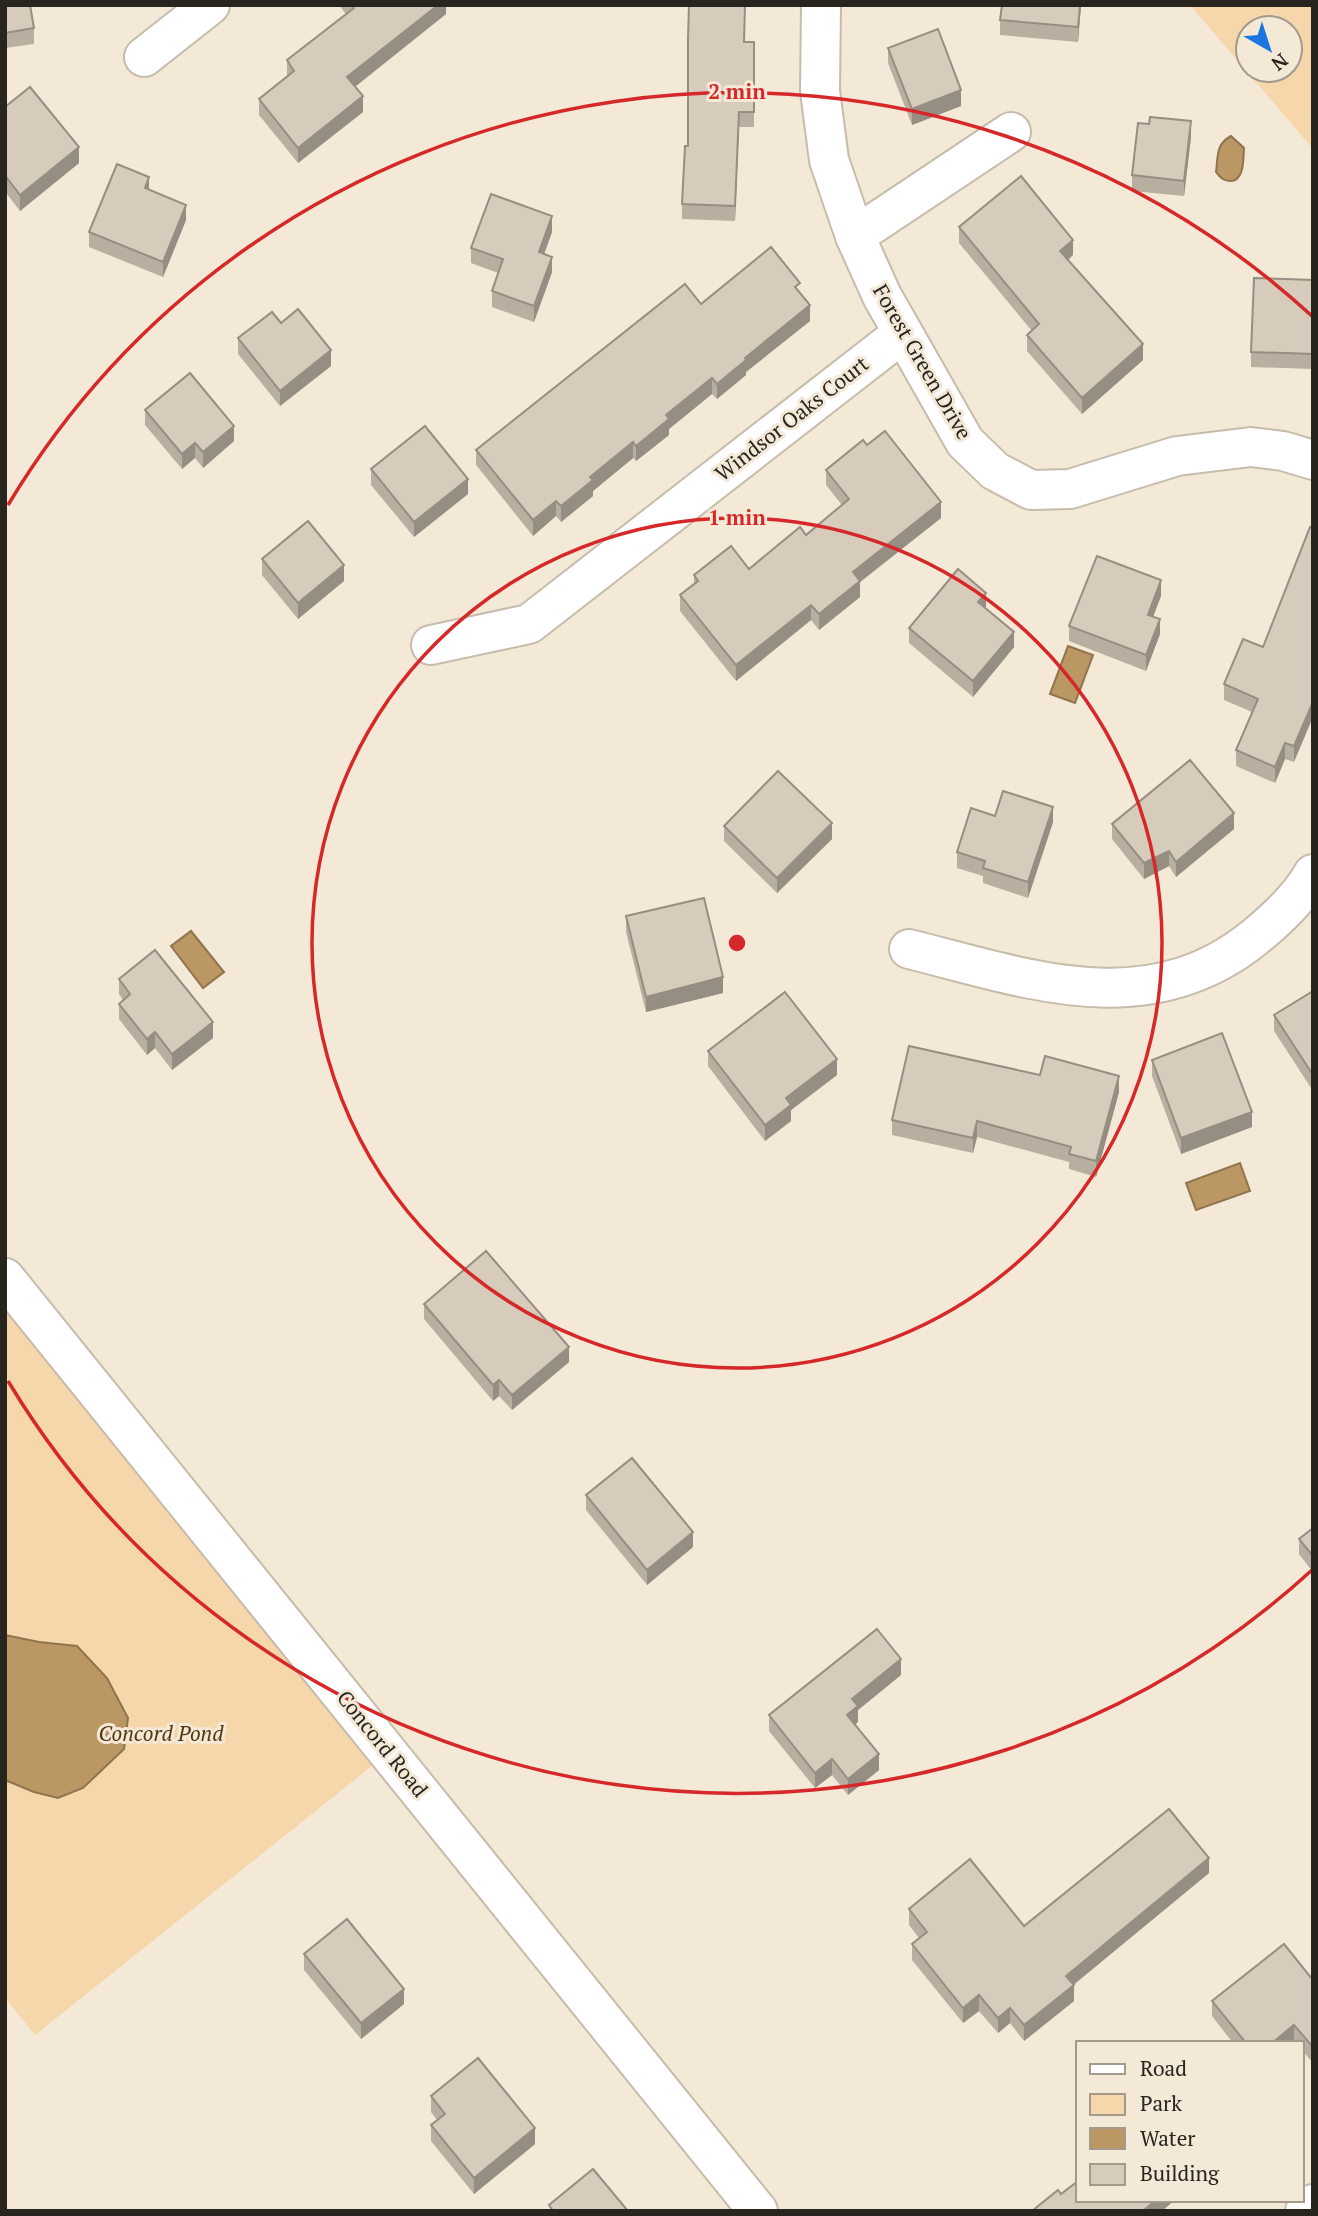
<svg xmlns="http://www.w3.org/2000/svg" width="1318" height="2216" viewBox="0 0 1318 2216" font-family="'PT Serif',serif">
<rect width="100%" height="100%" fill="#f4e8d7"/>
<g fill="#f6d7ac" fill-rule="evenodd">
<path d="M1190,5H1313V149ZM1248,28H1290V70H1248Z"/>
<path d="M5,1292L382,1758L35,2035L5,1998Z"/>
</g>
<g fill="#bb9763" stroke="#8f744e" stroke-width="2">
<path d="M1231,136L1244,148C1243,158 1245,181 1230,181C1223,181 1220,177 1216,172C1218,156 1216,144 1231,136Z"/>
<path d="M1068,646L1093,655L1075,703L1050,694Z"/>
<path d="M191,931L224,972L203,988L171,946Z"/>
<path d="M1240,1163L1250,1191L1196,1210L1186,1183Z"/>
<path d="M5,1635L39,1642L77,1646L107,1678L128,1718L124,1749L83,1788L58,1798L34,1792L5,1780Z"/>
</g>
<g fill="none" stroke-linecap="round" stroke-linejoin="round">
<g stroke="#c7bbab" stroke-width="42">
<g id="street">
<path d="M821,5L820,91L829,160L855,236L882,296L965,442L995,471L1031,490L1070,489L1177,456L1251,447L1283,451L1313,460"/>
<path d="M144,57L210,5"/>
<path d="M855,236L1011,132"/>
<path d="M431,645L529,624L903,333"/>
<path d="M909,949C1029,979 1148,1024 1255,937C1277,919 1299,899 1313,874"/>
<path d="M5,1278L758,2211"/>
<path d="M1305,2211L1313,2204"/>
</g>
</g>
<use href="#street" stroke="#fff" stroke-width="38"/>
</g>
<g fill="#b9afa1">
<path d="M5,5L34,28V44L5,48Z"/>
<path d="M339,5H446V14L355,87L363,112L298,163L259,115V99L287,76V60L346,14Z"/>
<path d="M1081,5L1078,42L1000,35V20Z"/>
<path d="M744,42H754V127H739L735,221L682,219V204L688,146Z"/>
<path d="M888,48L961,106L912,125L888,63Z"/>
<path d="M5,107L79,163L20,211L7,194L5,195Z"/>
<path d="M1191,137L1184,196L1132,191V175Z"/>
<path d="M149,190L186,220L163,277L89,247V232Z"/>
<path d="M959,227L1073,255L1068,260L1143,360L1082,414L1027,351V335L1032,331L959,243Z"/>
<path d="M552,232L544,254L552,272L534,322L492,307V291L498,273L471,263V248Z"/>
<path d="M1313,280V369L1251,367V352Z"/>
<path d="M800,292L810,321L746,372V375L717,399L712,394L669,429V435L636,461L633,458L593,491V496L561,522L556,516L533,536L476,465V450L701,304Z"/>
<path d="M281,323L331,366L280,406L238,354V338Z"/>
<path d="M145,410L234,441L203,468L195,458L182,469L145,425Z"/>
<path d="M867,445L941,518L860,582V597L819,630L811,620L736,681L680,611V595L694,584V575L749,569L806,535L842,505L826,485V470Z"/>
<path d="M371,469L468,494L414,537L371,485Z"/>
<path d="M1313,528L1294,762L1285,759L1275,783L1236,766V750L1252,712L1224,700V684L1263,647Z"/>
<path d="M262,559L344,581L298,619L262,575Z"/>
<path d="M1161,596L1153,617L1160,634L1146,671L1069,641V626Z"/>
<path d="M986,608L1014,647L973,697L909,643V628Z"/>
<path d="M995,816L1053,822L1028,898L983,883V876L957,868V852Z"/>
<path d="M1112,824L1234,829L1176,877L1169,866L1144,879L1112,839Z"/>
<path d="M724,826L832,839L777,893L724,841Z"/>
<path d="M626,916L723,993L646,1012L626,932Z"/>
<path d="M119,979L213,1038L172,1070L155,1048L147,1055L119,1019V1004L123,1000L119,994Z"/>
<path d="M1313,991V1091L1274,1031V1015Z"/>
<path d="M708,1051L837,1075L791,1110V1121L765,1141L708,1066Z"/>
<path d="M1152,1060L1252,1127L1181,1154L1152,1076Z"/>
<path d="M1040,1075L1119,1092L1096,1177L1069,1169V1162L977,1137L973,1153L892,1135V1120Z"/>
<path d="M424,1304L569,1362L512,1410L499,1396L493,1401L424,1319Z"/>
<path d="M586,1495L693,1547L647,1585L586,1510Z"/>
<path d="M1313,1528V1572L1299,1554V1539Z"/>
<path d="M901,1675L858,1710V1722L855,1725L879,1770L848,1795L832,1775L815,1788L769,1731V1715Z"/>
<path d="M1209,1873L1073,1985L1074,2001L1024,2041L1010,2023L998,2033L979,2011L963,2023L912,1960V1944L919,1938L909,1925V1909L1024,1926Z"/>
<path d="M304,1954L404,2004L361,2039L304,1970Z"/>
<path d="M1313,1980V2061L1312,2062L1302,2050V2043H1296L1294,2040L1291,2043H1233L1212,2016V2001Z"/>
<path d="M431,2096L535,2144L474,2194L431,2141V2125L437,2120L431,2112Z"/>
</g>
<g fill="#968e83">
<path d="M438,5H446V14L347,93V77Z"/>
<path d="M1080,5H1081L1078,42V27Z"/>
<path d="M961,90V106L912,125V109Z"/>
<path d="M363,96V112L298,163V148Z"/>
<path d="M739,112V127L735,221V206Z"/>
<path d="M1191,121V137L1184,196V181Z"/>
<path d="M79,147V163L20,211V195Z"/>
<path d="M149,177V192L145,188Z"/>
<path d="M7,178V194L5,195V180Z"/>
<path d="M186,205V220L163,277V262Z"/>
<path d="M552,216V232L539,268V252Z"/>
<path d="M1073,240V255L1060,266V251Z"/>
<path d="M552,257V272L534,322V306Z"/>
<path d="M810,305V321L746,372V375L717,399V384L745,358Z"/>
<path d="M1143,344V360L1082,414V398Z"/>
<path d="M331,350V366L280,406V391Z"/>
<path d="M712,378V394L669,429V435L636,461V446L666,415Z"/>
<path d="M234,426V441L203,468V452Z"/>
<path d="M633,442V458L593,491V496L561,522V506L590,477Z"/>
<path d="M195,443V458L182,469V454Z"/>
<path d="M468,479V494L414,537V522Z"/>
<path d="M556,501V516L533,536V520Z"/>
<path d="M941,502V518L860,582V597L819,630V614L853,572Z"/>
<path d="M344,565V581L298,619V603Z"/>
<path d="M1161,580V596L1148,630V615Z"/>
<path d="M986,593V608L978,602Z"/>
<path d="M811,605V620L736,681V665Z"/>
<path d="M1160,619V634L1146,671V655Z"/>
<path d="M1014,632V647L973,697V681Z"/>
<path d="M1313,702V717L1294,762V746Z"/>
<path d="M1285,743V759L1275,783V767Z"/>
<path d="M1053,807V822L1028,898V882Z"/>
<path d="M1234,813V829L1176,877V862Z"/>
<path d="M832,823V839L777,893V878Z"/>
<path d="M1169,851V866L1144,879V863Z"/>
<path d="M723,977V993L646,1012V997Z"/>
<path d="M213,1022V1038L172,1070V1054Z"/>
<path d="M155,1032V1048L147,1055V1039Z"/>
<path d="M837,1059V1075L791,1110V1121L765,1141V1125L786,1098Z"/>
<path d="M1119,1076V1092L1096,1177V1161Z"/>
<path d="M1252,1112V1127L1181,1154V1138Z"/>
<path d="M977,1121V1137L973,1153V1138Z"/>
<path d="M569,1347V1362L512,1410V1395Z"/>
<path d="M499,1380V1396L493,1401V1385Z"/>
<path d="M693,1532V1547L647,1585V1570Z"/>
<path d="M901,1659V1675L858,1710V1722L847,1731V1715L852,1699Z"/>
<path d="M879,1754V1770L848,1795V1779Z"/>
<path d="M832,1759V1775L815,1788V1773Z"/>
<path d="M1209,1858V1873L1066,1991V1976Z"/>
<path d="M1074,1985V2001L1024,2041V2025Z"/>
<path d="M404,1989V2004L361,2039V2023Z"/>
<path d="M979,1995V2011L963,2023V2008Z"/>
<path d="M1010,2008V2023L998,2033V2018Z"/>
<path d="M1294,2025V2040L1291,2043H1272Z"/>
<path d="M1312,2046H1313V2061L1312,2062Z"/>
<path d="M535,2128V2144L474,2194V2178Z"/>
<path d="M1156,2200H1175L1162,2211H1143Z"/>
</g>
<g fill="#d7cbbb" stroke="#968e83" stroke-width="2">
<path d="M5,5H30L34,28L5,33Z"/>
<path d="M352,5H438L347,77L363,96L298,148L259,99L294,71L287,60L354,8Z"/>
<path d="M689,5H745L744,42H754V112H739L735,206L682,204L685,146H688V39Z"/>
<path d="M1002,5H1080L1078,27L1000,20Z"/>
<path d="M938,29L961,90L912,109L888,48Z"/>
<path d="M30,87L79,147L20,195L7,178L5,180V107Z"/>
<path d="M1150,117L1191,121L1184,181L1132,175L1138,123L1149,124Z"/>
<path d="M117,164L149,177L145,188L186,205L163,262L89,232Z"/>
<path d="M1021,176L1073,240L1060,251L1143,344L1082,398L1027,335L1039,324L959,227Z"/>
<path d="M491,194L552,216L539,252L552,257L534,306L492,291L503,259L471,248Z"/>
<path d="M771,247L800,283L795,287L810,305L745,358L746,360L717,384L712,378L666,415L669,419L636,446L633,442L590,477L593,480L561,506L556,501L533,520L476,450L685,284L701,304Z"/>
<path d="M1254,278L1313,280V354L1251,352Z"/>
<path d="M298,309L331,350L280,391L238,338L272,312L281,323Z"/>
<path d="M190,373L234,426L203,452L195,443L182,454L145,410Z"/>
<path d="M425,426L468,479L414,522L371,469Z"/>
<path d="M885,431L941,502L853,572L860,581L819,614L811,605L736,665L680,595L698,581L694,575L731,546L749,569L800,527L806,535L849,499L826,470L863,440L867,445Z"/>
<path d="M308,521L344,565L298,603L262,559Z"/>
<path d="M1310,527L1313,528V702L1294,746L1285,743L1275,767L1236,750L1258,699L1224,684L1243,639L1263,647Z"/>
<path d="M1097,556L1161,580L1148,615L1160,619L1146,655L1069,626Z"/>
<path d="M958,569L986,593L978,602L1014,632L973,681L909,628Z"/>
<path d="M1190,760L1234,813L1176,862L1169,851L1144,863L1112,824Z"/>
<path d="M778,771L832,823L777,878L724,826Z"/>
<path d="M1003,791L1053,807L1028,882L983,868L985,861L957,852L971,808L995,816Z"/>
<path d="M704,898L723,977L646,997L626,916Z"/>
<path d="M155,950L213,1022L172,1054L155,1032L147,1039L119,1004L130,994L119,979Z"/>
<path d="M1313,991V1075L1274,1015Z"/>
<path d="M785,992L837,1059L786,1098L791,1105L765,1125L708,1051Z"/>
<path d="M1222,1033L1252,1112L1181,1138L1152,1060Z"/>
<path d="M909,1046L1040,1075L1045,1056L1119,1076L1096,1161L1069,1154L1071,1147L977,1121L973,1138L892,1120Z"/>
<path d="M486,1251L569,1347L512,1395L499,1380L493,1385L424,1304Z"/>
<path d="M632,1458L693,1532L647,1570L586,1495Z"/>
<path d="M1313,1528V1556L1299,1539Z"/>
<path d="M877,1629L901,1659L852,1699L858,1706L847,1715L879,1754L848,1779L832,1759L815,1773L769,1715Z"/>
<path d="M1169,1809L1209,1858L1066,1976L1074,1985L1024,2025L1010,2008L998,2018L979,1995L963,2008L912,1944L927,1932L909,1909L970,1859L1024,1926Z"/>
<path d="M347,1919L404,1989L361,2023L304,1954Z"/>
<path d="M1284,1944L1313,1980V2046H1312L1294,2025L1272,2043H1246L1212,2001Z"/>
<path d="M478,2058L535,2128L474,2178L431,2125L445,2114L431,2096Z"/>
<path d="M593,2169L628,2211H553L549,2205Z"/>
<path d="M1078,2181V2200H1156L1143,2211H1032L1058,2190L1061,2194Z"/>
</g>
<g fill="none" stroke="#d62828" stroke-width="3.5">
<circle cx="737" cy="943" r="425"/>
<path d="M1312 1570A851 851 0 0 1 8 1381M8 505A851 851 0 0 1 1312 316"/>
</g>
<g text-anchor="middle" stroke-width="6" stroke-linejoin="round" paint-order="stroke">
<g font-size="21" fill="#28241e" stroke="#f4e8d7">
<text transform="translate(922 362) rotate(60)" y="7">Forest Green Drive</text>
<text transform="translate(792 419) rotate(-38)" y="7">Windsor Oaks Court</text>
<text transform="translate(382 1744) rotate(51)" y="7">Concord Road</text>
</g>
<g font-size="21" font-style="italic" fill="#51380d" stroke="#f4e8d7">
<text x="161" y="1741">Concord Pond</text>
</g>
</g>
<circle cx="737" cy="943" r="10" fill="#d62828" stroke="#f4e8d7" stroke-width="3.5"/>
<g font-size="21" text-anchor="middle" font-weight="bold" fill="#d62828" stroke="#f4e8d7" stroke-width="6" stroke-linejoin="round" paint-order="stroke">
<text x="737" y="99">2 min</text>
<text x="737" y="525">1 min</text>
</g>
<rect width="1318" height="2216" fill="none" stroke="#28241e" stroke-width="14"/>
<rect x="1076" y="2041" width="228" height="161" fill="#f4e8d7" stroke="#a29a8d" stroke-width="2"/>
<rect x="1090" y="2064" width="35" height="10" fill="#ffffff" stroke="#a29a8d" stroke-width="2"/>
<text x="1140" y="2076" font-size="21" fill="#28241e">Road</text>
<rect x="1090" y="2094" width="35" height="21" fill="#f6d7ac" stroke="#a29a8d" stroke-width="2"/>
<text x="1140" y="2111" font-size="21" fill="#28241e">Park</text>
<rect x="1090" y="2128" width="35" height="21" fill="#bb9763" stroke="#a29a8d" stroke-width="2"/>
<text x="1140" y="2146" font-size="21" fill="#28241e">Water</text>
<rect x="1090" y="2164" width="35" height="21" fill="#d7cbbb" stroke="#a29a8d" stroke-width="2"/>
<text x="1140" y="2181" font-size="21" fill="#28241e">Building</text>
<g transform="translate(1269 49) rotate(141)"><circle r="33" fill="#f4e8d7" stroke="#a29a8d" stroke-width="2"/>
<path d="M0-5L12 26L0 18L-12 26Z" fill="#1b77e0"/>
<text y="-10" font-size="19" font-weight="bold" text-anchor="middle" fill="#28241e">N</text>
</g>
</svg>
